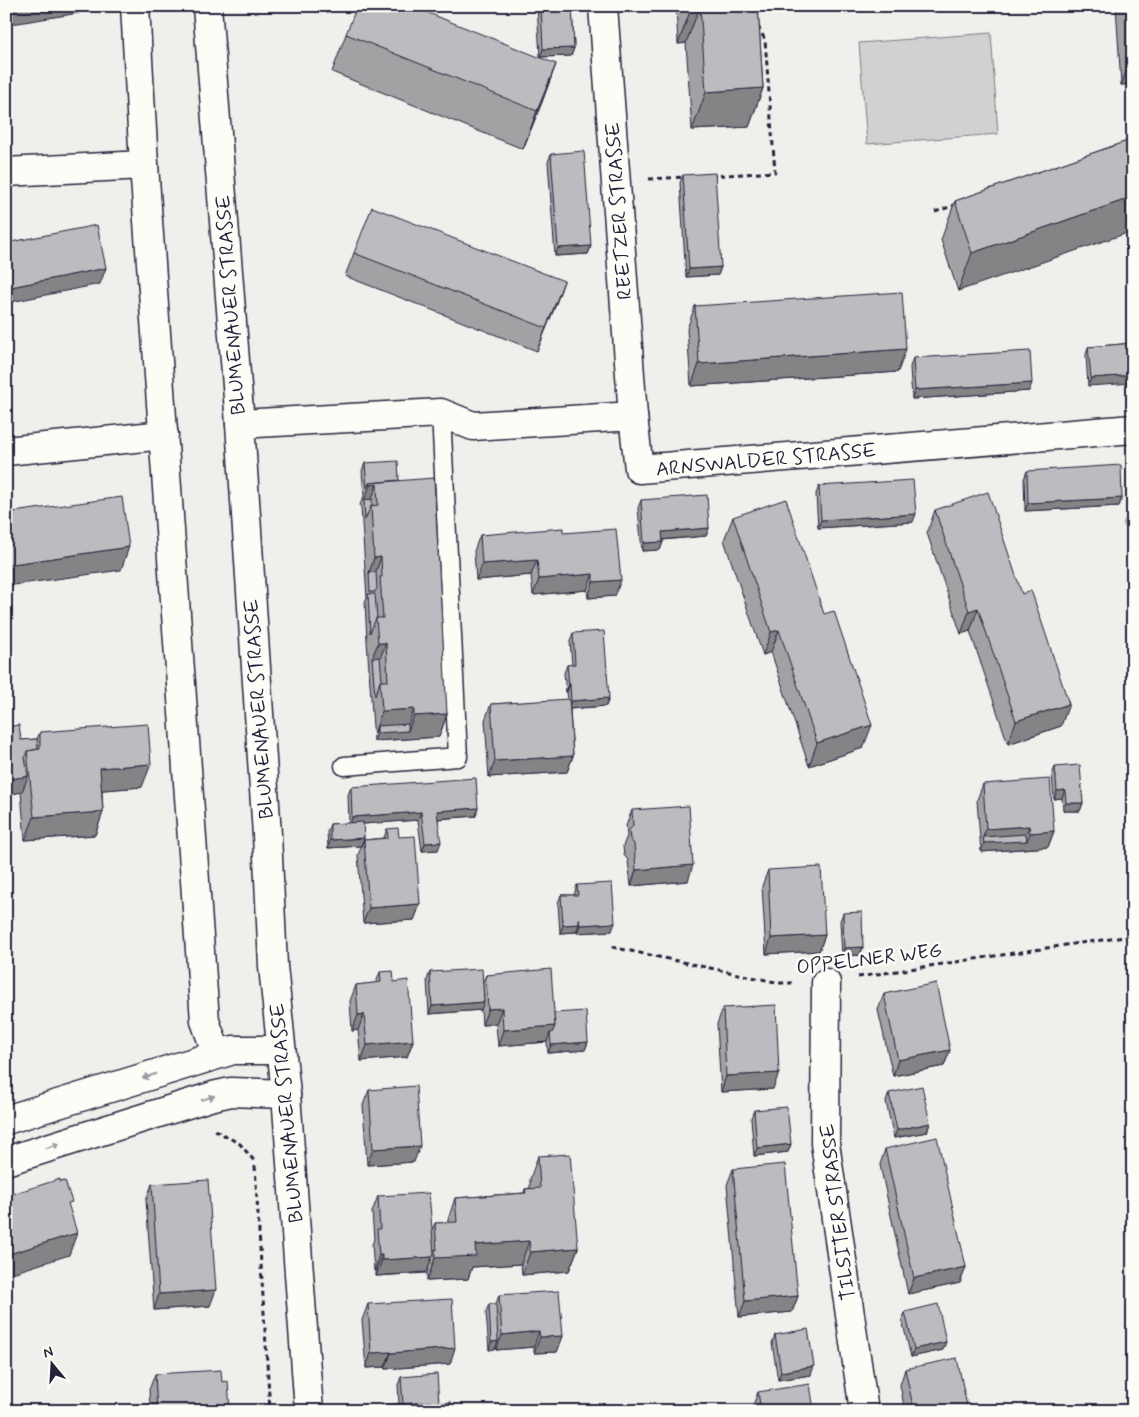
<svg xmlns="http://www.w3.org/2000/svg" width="1139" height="1417" viewBox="0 0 1139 1417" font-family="Mynerve,sans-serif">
<rect width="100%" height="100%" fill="#f0efec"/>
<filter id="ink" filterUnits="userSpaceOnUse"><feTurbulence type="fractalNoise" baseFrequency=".02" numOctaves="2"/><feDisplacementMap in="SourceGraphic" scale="10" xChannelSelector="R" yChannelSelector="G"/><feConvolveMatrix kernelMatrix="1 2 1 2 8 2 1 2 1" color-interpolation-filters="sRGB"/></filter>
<g filter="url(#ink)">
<path fill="#d2d1d1" stroke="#7a7a86" d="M991,33L998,134L867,144L859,43Z"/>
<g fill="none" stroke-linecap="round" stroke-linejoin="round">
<g stroke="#22223b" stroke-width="21">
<path id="service" d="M344,766L458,757L441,413"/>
</g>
<g stroke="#22223b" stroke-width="31">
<g id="minor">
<path d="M135,6L144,165L205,1021L217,1054"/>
<path d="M603,6L633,416"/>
<path d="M6,172L144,165"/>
<path d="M240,424L441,413L473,426L633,416L639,469L1133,429"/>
<path d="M6,451L164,435"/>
<path d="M826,983L825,1143L864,1411"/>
<path d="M6,1120L233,1050H281"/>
<path d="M6,1161L213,1096L231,1092L286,1094"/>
</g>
</g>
<g stroke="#22223b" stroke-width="31">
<path id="tertiary" d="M207,6L240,424L267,835L273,966L286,1094L309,1411"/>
</g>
<g stroke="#22223b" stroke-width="3" stroke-dasharray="5 4" stroke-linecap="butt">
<path d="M711,176L775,172L765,40L758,26"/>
<path d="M649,179L685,177"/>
<path d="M935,212L955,205"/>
<path d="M612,947L780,983H792"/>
<path d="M858,977L1073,944L1133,936"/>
<path d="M215,1130L240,1144L256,1163"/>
<path d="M255,1166L270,1411"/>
</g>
<use href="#service" stroke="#fdfcf7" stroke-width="18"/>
<use href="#minor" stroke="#fdfcf7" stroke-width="28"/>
<use href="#tertiary" stroke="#fdfcf7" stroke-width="28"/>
</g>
<g fill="#a2a2a5" stroke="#22223b">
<path d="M537,6H572L574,48L571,56L540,57Z"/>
<path d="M676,6H758L763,88L749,127L692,130L686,43L678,44Z"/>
<path d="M1116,6H1133V84L1121,85Z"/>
<path d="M346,34L556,64L542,102L523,149L332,72Z"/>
<path d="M1133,139L958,291L941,240L955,201Z"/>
<path d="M551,154L591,246L588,254L555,256L548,162Z"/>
<path d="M683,175L721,267L718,275L686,277L680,183Z"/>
<path d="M354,253L556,304L537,351L345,276Z"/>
<path d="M695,306L898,372L691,386L687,329Z"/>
<path d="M1133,343L1088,386L1086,355L1088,347Z"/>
<path d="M913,358L1029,391L912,399L910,367Z"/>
<path d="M365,463L399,480L447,714L439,737L374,741L367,641L365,602L367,598L361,508L360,505L364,496L362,471Z"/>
<path d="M1027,471L1122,498L1119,506L1025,511L1024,479Z"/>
<path d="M819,486L913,522L818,528L816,494Z"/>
<path d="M641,500L709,528L706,536L663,540V542L660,550L642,551L638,508Z"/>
<path d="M1132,500H1133V549L1124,523Z"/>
<path d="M935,510L1022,594L1061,726L1008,744L970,631L961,634L927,533Z"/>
<path d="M733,517L863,748L809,766L771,652L763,655L724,540Z"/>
<path d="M563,533L615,596L588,598L587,590L533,595L531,575L476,580L474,551L480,535Z"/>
<path d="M573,633L609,698L606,706L570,709L573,756L567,772L489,777L485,720L491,704L568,700L567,692H566L564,673L567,665H572L570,641Z"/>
<path d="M6,727L21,740L37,739L40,732L142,787L102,790L103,812L95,835L25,840L21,792L6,795Z"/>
<path d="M1055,767L1083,803L1080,811H1063L1062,798L1054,799L1052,775Z"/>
<path d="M983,784L1054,831L1048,847L981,852L977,800Z"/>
<path d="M351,787L476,816L438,819V850L422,851L418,820L363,824L364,838L361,846L328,848L327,832L330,824L349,823L348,795Z"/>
<path d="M632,810L688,881L631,886L628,860L624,855L623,846L627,836L626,826Z"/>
<path d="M387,829L399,837L420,904L414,920L363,923L358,855L364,840L384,838Z"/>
<path d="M768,870L825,935L819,951L766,954L762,886Z"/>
<path d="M577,885L612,931L577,933V929L576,932L560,933L558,903L561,895H574Z"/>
<path d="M843,913L863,947L860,955L842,956L840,921Z"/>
<path d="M380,972L394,982L413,1041L407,1057L361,1061L358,1030L352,1031L350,1001L356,985L376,983Z"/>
<path d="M430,972L483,982L486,975L554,1013L588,1042L585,1050L548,1053L547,1042L498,1046L496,1024L482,1025L481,1010L429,1014L427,980Z"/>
<path d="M884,994L950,1050L944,1066L893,1076L878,1010Z"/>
<path d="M723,1008L773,1089L721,1092L717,1024Z"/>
<path d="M369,1090L414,1162L367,1165L363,1105Z"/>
<path d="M889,1093L930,1123L927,1132L894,1138L886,1102Z"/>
<path d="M754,1110L791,1144L788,1152L754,1156L751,1118Z"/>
<path d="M885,1149L966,1267L960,1283L908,1294L880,1165Z"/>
<path d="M538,1156L578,1248L569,1271L522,1275L521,1264L472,1267L468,1279L427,1281V1273L376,1276V1270L374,1271L372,1245L374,1239L372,1212L378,1196L432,1230L435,1223H447L455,1198L524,1193L525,1189L530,1188V1179Z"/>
<path d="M733,1169L798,1296L792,1312L739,1317L727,1185Z"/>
<path d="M152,1184L210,1306L154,1310L146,1200Z"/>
<path d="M499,1295L563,1336L557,1352L534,1353V1347L496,1350V1348L489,1350L486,1312L489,1304H496Z"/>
<path d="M368,1304L450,1364L385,1369V1367L366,1368L362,1320Z"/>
<path d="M905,1312L943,1350L911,1357L902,1320Z"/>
<path d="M775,1335L811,1375L778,1380L772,1343Z"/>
<path d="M905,1369L968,1411H905L900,1385Z"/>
<path d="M155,1374L222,1382L230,1411H127L129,1406L150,1405L149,1390Z"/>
<path d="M401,1377L439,1403L451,1411H380L382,1405L399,1404L398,1385Z"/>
<path d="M758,1392L814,1411H753L752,1408Z"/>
</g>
<g fill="#848486" stroke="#22223b">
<path d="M28,6H81L79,13L6,25V10Z"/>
<path d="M692,6H700L686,43L678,44Z"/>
<path d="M574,48L571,56L540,57L543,49Z"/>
<path d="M1133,53V84L1121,85Z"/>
<path d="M556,64L542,102L523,149L537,111Z"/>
<path d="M763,88L749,127L692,130L706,92Z"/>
<path d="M1133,197V231L958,291L972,253Z"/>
<path d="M591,246L588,254L555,256L558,248Z"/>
<path d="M721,267L718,275L686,277L689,269Z"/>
<path d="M106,268L100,284L6,303V288Z"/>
<path d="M564,281L556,304L537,351L546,328Z"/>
<path d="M906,349L898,372L691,386L699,364Z"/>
<path d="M1133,375V383L1088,386L1091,378Z"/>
<path d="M1032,383L1029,391L912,399L915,390Z"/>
<path d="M377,484L369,507L364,501L370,485Z"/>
<path d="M1122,498L1119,506L1025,511L1028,503Z"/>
<path d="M916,514L913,522L818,528L821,520Z"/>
<path d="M709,528L706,536L659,540L662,532Z"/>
<path d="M663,542L660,550L642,551L644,543Z"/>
<path d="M129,547L121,570L6,586V565Z"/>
<path d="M381,557L373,580L369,573L374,558Z"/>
<path d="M537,560L531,575L476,580L482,564Z"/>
<path d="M593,574L587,590L533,595L539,579Z"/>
<path d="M621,580L615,596L588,598L593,582Z"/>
<path d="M978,608L970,631L961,634L969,611Z"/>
<path d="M779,630L771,652L763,655L771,632Z"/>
<path d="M378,643H386L377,666L372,658Z"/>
<path d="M569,684H570L567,692H566Z"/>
<path d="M609,698L606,706L568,709L571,701Z"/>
<path d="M1069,704L1061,726L1008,744L1016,721Z"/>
<path d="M414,709L406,731H408L414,716L447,714L439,737L374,741L377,733V726L374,734L382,711Z"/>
<path d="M872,725L863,748L809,766L817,743Z"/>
<path d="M573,756L567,772L489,777L495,761Z"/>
<path d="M151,764L142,787L92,791L100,768Z"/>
<path d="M28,776L22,792L6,795V780Z"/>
<path d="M1065,790L1062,798L1054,799L1057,791Z"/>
<path d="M1066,803H1083L1080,811H1063Z"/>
<path d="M478,808L476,816L434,819L437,811Z"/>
<path d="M103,812L95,835L25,840L34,817Z"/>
<path d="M421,812L418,820L350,825L352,817Z"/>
<path d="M1029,826L1024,841H1027L1030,833L1054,831L1048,847L981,852L984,843L983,837L986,829Z"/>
<path d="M364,838L361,846L328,848L330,840Z"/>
<path d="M441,842L438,850L422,851L425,843Z"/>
<path d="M693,865L688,881L631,886L636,870Z"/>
<path d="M420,904L414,920L363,923L369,908Z"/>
<path d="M615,923L612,931L577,933L580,925Z"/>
<path d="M579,924L576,932L560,933L563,925Z"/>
<path d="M825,935L819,951L766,954L771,938Z"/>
<path d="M863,947L860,955L842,956L844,948Z"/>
<path d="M484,1002L481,1010L429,1014L432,1006Z"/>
<path d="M502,1008L496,1024L482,1025L488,1009Z"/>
<path d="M364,1014L358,1030L352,1031L358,1015Z"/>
<path d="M555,1026L551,1038L550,1033L547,1042L498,1046L503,1030Z"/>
<path d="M413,1041L407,1057L361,1061L367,1045Z"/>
<path d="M588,1042L585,1050L548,1053L551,1045Z"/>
<path d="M950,1050L944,1066L893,1076L898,1060Z"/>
<path d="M779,1073L773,1089L721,1092L726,1076Z"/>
<path d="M930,1123L927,1132L894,1138L897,1130Z"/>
<path d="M791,1144L788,1152L754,1156L757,1148Z"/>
<path d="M420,1146L414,1162L367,1165L373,1149Z"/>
<path d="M77,1233L69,1255L6,1275V1255Z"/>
<path d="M529,1241L521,1264L472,1267L468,1279L427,1281L435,1258L475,1245Z"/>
<path d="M578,1248L569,1271L522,1275L530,1252Z"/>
<path d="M379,1255H382L376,1270L374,1271Z"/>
<path d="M432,1257L427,1272L376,1276L382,1260Z"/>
<path d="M966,1267L960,1283L908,1294L914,1278Z"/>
<path d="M216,1290L210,1306L154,1310L159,1294Z"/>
<path d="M798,1296L792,1312L739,1317L745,1301Z"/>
<path d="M539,1331L534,1347L496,1350L502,1335Z"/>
<path d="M563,1336L557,1352L534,1353L540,1337Z"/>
<path d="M498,1341L495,1349L489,1350L491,1342Z"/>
<path d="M946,1342L943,1350L911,1357L914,1349Z"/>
<path d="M455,1348L450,1364L385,1369L391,1353Z"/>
<path d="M391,1352L385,1367L366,1368L371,1353Z"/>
<path d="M814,1366L811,1375L778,1380L781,1372Z"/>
</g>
<g fill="#bcbcc0" stroke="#22223b">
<path d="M6,6H28L6,10Z"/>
<path d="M357,6H411L556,64L537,111L346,34Z"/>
<path d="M541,6H572L574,48L543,49Z"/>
<path d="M700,6H758L763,88L706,92Z"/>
<path d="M1133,139V197L972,253L955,201Z"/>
<path d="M584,151L591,246L558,248L551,154Z"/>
<path d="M715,173L721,267L689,269L683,175Z"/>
<path d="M372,207L564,281L546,328L354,253Z"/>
<path d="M97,225L106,268L6,288V243Z"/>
<path d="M902,292L906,349L699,364L695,306Z"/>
<path d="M1133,343V375L1091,378L1088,347Z"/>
<path d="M1030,351L1032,383L915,390L913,358Z"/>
<path d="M398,461L399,480L369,483L367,488L365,463Z"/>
<path d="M1121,465L1122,498L1028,503L1027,471Z"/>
<path d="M434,478L447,714L414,716V709L382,711L380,681H388L386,643H378L376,618H383L380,577H382L381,557L374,558L371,506L378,505L377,484L370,485L369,483Z"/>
<path d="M913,480L916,514L821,520L819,486Z"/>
<path d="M988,492L1022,594L1031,590L1069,704L1016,721L978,608L969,611L935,510Z"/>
<path d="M707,495L709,528L662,532L663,542L644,543L641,500Z"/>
<path d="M122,497L129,547L6,565V513Z"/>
<path d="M372,499V506H371L365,520L364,500Z"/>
<path d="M786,499L824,614L834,611L872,725L817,743L779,630L771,632L733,517Z"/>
<path d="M563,528V533L616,529L621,580L593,582V574L539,579L537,560L482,564L480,535Z"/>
<path d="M376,572L377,588L375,592H370L369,573Z"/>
<path d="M368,594H375L377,618H376L370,633Z"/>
<path d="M604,631L609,698L571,701L570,684H569L567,665L575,664L573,633Z"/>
<path d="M380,657L382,681H380L375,696L372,658Z"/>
<path d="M569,699L573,756L495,761L491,704Z"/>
<path d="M148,724L151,764L100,768L103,812L34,817L27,751L40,749V732Z"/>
<path d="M408,724V731L377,733V726Z"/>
<path d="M19,725L21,740L37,739L38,749L27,751L25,758L28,776L6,780V727Z"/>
<path d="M1080,765L1083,803H1066L1065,790L1057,791L1055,767Z"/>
<path d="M476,778L478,808L437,811L441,842L425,843L421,812L352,817L351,787Z"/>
<path d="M1050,779L1054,831L1030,833L1029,826L986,829L983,784Z"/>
<path d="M689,806L693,865L636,870L634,844L630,839L629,830L633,826L632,810Z"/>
<path d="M363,822L364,838L330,840V824Z"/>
<path d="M398,828L399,837L415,836L420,904L369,908L364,840L388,838L387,829Z"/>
<path d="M1026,834L1027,841L984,843L983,837Z"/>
<path d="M821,867L825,935L771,938L768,870Z"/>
<path d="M612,883L615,923L580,925L579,918V924L563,925L561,895H578L577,885Z"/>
<path d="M862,912L863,947L844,948L843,913Z"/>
<path d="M482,969L484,1002L432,1006L430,972Z"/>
<path d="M551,969L555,1026L503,1030L502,1008L488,1009L486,975Z"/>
<path d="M393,971L394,982L408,980L413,1041L367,1045L364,1014L358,1015L356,985L381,982L380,972Z"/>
<path d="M936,983L950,1050L898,1060L884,994Z"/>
<path d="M776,1005L779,1073L726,1076L723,1008Z"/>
<path d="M586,1011L588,1042L551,1045L550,1033H552L555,1026L554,1013Z"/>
<path d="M416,1086L420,1146L373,1149L369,1090Z"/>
<path d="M922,1086L930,1123L897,1130L889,1093Z"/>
<path d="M787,1107L791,1144L757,1148L754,1110Z"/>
<path d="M937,1137L966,1267L914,1278L885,1149Z"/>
<path d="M570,1154L578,1248L530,1252L529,1241L475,1245L476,1256L435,1258V1249L437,1250L435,1223L457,1222L455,1198L526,1193L525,1189L540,1188L538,1156Z"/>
<path d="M785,1164L798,1296L745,1301L733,1169Z"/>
<path d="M60,1179V1182L65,1181L72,1202L68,1203L77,1233L6,1255V1196Z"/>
<path d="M208,1180L216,1290L159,1294L152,1184Z"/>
<path d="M429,1193L434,1253L432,1257L382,1260V1255H379L377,1229H380L378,1196Z"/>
<path d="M559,1291L563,1336L540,1337L539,1331L502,1335L499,1295Z"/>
<path d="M452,1299L455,1348L391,1353V1352L371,1353L368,1304Z"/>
<path d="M489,1304H496L498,1341L491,1342Z"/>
<path d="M938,1304L946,1342L914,1349L905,1312Z"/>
<path d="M808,1329L814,1366L781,1372L775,1335Z"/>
<path d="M957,1358L968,1411H914L905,1369Z"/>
<path d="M221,1370L222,1382L228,1381L230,1411H157L155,1374Z"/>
<path d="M437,1374L439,1403L431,1404V1402L403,1404L401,1377Z"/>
<path d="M810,1384L814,1411H761L758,1392Z"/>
<path d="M431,1402V1404L451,1402V1411H382V1405Z"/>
<path d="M154,1405V1411H129V1406Z"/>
</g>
<defs><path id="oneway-solid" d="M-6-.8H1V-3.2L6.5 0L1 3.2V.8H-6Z" transform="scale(1.25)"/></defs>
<g fill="#9a9aa2">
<use href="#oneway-solid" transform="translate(149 1076) rotate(163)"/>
<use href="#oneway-solid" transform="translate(208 1098) rotate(-17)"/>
<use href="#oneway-solid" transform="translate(53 1146) rotate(-17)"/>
</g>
</g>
<g text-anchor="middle" stroke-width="5" stroke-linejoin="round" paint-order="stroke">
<g font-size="20" fill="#22223b" stroke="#fdfcf7">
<text transform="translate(618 211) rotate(-94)" y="7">REETZER STRASSE</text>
<text transform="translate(230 305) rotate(-94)" y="7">BLUMENAUER STRASSE</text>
<text transform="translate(766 459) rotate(-5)" y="7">ARNSWALDER STRASSE</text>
<text transform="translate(258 709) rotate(-94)" y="7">BLUMENAUER STRASSE</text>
<text transform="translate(869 958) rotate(-7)" y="7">OPPELNER WEG</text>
<text transform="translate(286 1113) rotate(-95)" y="7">BLUMENAUER STRASSE</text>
<text transform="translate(837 1212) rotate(-97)" y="7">TILSITER STRASSE</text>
</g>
</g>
<rect width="1139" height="1417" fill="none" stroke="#fdfcf7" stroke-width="25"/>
<rect x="12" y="12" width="1114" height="1392" fill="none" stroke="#22223b" stroke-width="2" filter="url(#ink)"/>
<g transform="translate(52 1364) rotate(342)" stroke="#fdfcf7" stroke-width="4" paint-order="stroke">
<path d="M0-4L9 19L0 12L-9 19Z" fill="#22223b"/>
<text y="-8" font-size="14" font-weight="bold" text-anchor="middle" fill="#22223b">N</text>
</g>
</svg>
